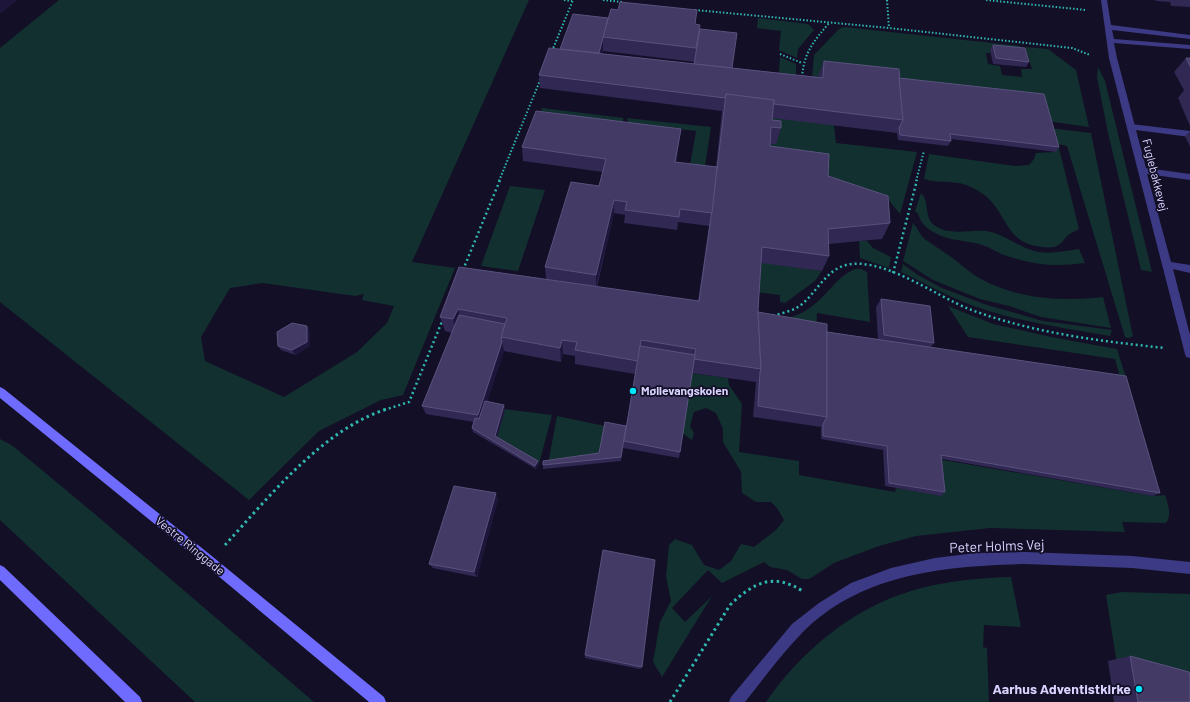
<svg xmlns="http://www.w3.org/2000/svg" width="1190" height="702" viewBox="0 0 1190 702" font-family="Barlow,sans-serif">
<rect width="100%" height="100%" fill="#130f26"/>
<g fill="#12302f" fill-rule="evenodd">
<path d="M59,0H529L412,262L455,268L403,395L381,400L319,431L249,500L0,302V48ZM263,283L355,296L364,294L362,300L394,306L387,323L357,352L284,397L205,361L201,337L230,288Z"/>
<path d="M758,18L808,24L814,30L798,49L797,58L779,50L781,31L757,28Z"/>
<path d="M844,27L1020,46L1022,53L990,50L991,53H986L988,64L1000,66L1002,75L1022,77L1021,69H1032L1025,47L1048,49L1076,70L1089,127L1047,121L893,83L819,75V91H811L814,55L839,29Z"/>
<path d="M780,57L796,64V89L778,87Z"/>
<path d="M1098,67L1105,81L1152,272L1141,270L1108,133L1097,77Z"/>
<path d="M542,108L624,118L622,122L540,113Z"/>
<path d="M769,117L834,125L836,143L917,152L900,214L887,198L765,162Z"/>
<path d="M627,118L711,127L703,179L688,177L696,131L628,123Z"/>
<path d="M1049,128L1091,133L1132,332L1133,336L1129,338L1125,337L1067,146L1058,144L1079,229C1075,231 1071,233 1068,235C1063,240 1061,245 1054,247C1048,248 1041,247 1036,246C1005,241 1006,210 983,194C976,189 966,184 958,183C947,181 936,183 924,179L929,154L1015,166L1029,165L1034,159L1036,153L1055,152Z"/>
<path d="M510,186L545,190L518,271L481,266Z"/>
<path d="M921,193C930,202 924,216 933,224C950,239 976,226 995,233C1008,238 1020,247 1034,251C1048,255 1065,251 1079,249L1085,263C1054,267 1035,265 1004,255C996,252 988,246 979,244C964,240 949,241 935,233C931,231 924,226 921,221C919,217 919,214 915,211Z"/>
<path d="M913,223C918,228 920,236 926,240C934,246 943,251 951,257C961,264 970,273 981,279C1017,299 1062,302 1103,297L1111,328L1041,317L1009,306L980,299L933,280L903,261Z"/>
<path d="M859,241H867L873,248L891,257L889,268L860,258Z"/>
<path d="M757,262L822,271L815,281L785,303L780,302V295L755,292Z"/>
<path d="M903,264L918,275L942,288L987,305L1043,321L1112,330L1110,336C1060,327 1009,321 961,301C941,293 921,281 901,272Z"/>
<path d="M855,269H861L867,272L870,322L817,313L816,334L771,323C784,319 800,316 811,307C828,295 835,278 855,269Z"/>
<path d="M948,306L993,324L1056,338L1117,349L1132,397L1125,395L1115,359L968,337Z"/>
<path d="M691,373L728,378L729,385L742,404L739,452L799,461V475L895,492L896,488L941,495L937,459L1153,496L1165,495C1168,504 1172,515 1166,523L1122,522L1125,532L990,528L916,536L879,546L834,563L809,579H802L787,570L770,567L764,562L722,583L708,570L672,608L685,622L712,596L662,677L653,662L660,622L671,601L666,576L669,545L675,539L692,545L704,565L719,570L731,561L741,544L754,547L776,530L784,520L777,508L771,502H756L742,493L741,472L723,442V429L716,413L706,408L694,412L690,426L694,433L692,440L682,433Z"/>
<path d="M505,409L552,415L539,464L496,440Z"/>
<path d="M557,416L605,426L599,456L548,464Z"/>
<path d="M0,439L13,446L96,515L314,702H195L0,520Z"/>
<path d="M1011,577L1021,627L984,625L983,647L987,648L989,702H766C800,652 853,608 911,591C944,581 977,578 1011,577Z"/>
<path d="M1122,592L1190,594V702L1117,664L1106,595Z"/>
</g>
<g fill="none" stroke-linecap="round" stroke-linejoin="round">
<g stroke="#2fb8b0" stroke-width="2" stroke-dasharray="1.5 2" stroke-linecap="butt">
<path d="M564,0L572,1"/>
<path d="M603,0L622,2"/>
<path d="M887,0L889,28"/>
<path d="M986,0L1086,10"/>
<path d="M695,10L889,28L1072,48L1090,55"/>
<path d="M552,51L573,0"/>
<path d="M780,54L802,63"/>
<path d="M802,77C804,52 814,41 829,23"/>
<path d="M499,181L541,78"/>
<path d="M916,181L924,151"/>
</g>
<g stroke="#2fb8b0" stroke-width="2.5" stroke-dasharray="2 3" stroke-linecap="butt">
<path d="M463,270L500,180"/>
<path d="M893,273L917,180"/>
<path d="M773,316C782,313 793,311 801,305C816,293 826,270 846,265C882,256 936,296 969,309C1032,333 1099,341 1165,348"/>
<path d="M384,410L409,402L443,319"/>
</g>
<g stroke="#2fb8b0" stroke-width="3" stroke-dasharray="2.5 3.5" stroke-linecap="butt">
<path d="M225,545C269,497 323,429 387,409"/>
<path d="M670,702L730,605C754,582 774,572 804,592"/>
</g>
<g fill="#3d3a85" fill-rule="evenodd">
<path d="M1131,124L1190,131V137L1128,129L1127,127Z"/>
<path d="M1025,552L1029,554L1031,558L1029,562L1025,564C946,566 860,573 801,634C781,655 763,679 745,702H729L731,697L792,624L819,603L851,583L891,568L935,558L976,553Z"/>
</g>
<g fill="#3d3a85" fill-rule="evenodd">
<path d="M1101,0H1107L1111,25L1190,35V39L1112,30L1114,39L1190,45V49L1114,43L1117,58L1146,168L1190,174V180L1147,174L1171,262L1190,265V273L1173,269L1190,335V358L1186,357L1185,354L1109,58Z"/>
<path d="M1025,552L1132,556L1190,562V574L1132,568L1025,564L1021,562L1019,558L1021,554Z"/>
</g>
<g fill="#6f6bff" fill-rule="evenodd">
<path d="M0,387L4,389L213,557L384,697L386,702H369L205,565L0,398Z"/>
<path d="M0,565L4,567L140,697L142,702H125L0,580Z"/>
</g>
</g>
<g fill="#312854" fill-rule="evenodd">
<path d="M1155,0H1190V7L1171,6L1170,2L1156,1Z"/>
<path d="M608,18L695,25L732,68L819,77V74L824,61L899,78L1059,147L1056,152L951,139V141L948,146L898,140L897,133L772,118V120L781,128L776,144H770V146L828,176L890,223L882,239L829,244V256L822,271L761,263L758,312L827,332L878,339L876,307L881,299L934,343L931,347L1160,493L1153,496L942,459L945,492L941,496L885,486L883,450L821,439V427L753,417L756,382L692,373L680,452L679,458L623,448L621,461L543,469V465L599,453L626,426L635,374L575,364V356L563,354L561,362L504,351V350L487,402L504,405L505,409L497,437L539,464L536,469L473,432L472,428L474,422L426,414L422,406L452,333L445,331L440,317L459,267L546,279L545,267L599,186L603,172L523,161L522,147L681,129L676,162L716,167L722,111L540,88L539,75L560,49ZM603,50V51L695,62L694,64L602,54ZM614,213L625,215L624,223L677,230L678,222L709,226L698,301L597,287Z"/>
<path d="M993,45L1029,62L1026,67L993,64L990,50Z"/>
<path d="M1186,58H1190V126L1178,98L1184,90L1174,72Z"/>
<path d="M1190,131V147L1185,136Z"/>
<path d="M310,331V346L295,355L281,350L278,346Z"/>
<path d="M498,499L477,577L433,568L429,564Z"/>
<path d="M585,655L642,667L640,669L585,658Z"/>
<path d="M1130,656L1190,702H1114L1108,661Z"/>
</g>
<g fill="#1d163a">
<path d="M0,0H18L0,14Z"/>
<path d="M603,40V50L598,66V57Z"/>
<path d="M681,129L679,142L673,175L675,162Z"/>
<path d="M614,200V213L596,287V275Z"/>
<path d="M458,309L462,324L457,334L453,319Z"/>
<path d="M307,326L310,331V346L295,355L292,350Z"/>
<path d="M562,340L563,354L561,362L560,348Z"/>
<path d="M502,342L504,350L480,423L478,415Z"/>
<path d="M504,405L505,409L496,440L495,436Z"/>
<path d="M538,461L539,464L536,469L535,466Z"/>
<path d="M496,493L498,499L477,577L474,572Z"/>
</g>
<g fill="#433a66" stroke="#5a527e">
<path d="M620,2L697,10L695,24L700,25L696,48L603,37L611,9L618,10Z"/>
<path d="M573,14L608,18L599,53L560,49Z"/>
<path d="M700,29L737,33L732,68L694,64Z"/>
<path d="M993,45L1025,48L1029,62L996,58Z"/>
<path d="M549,48L823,78L824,61L899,69L903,120L774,104V100L726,94L725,98L539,75Z"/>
<path d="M1186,58H1190V66Z"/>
<path d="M899,78L1044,94L1059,147L950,134L951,141L900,135L899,128L903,120Z"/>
<path d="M726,94L774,100L772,120L781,121V128L771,127L770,146L829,154L828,176L888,196L890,223L828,229L829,256L762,247L758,310L761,369L694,359L696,349L641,340L638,361L575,350L577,342L562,340L560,348L501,337L507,318L458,309L453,319L440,317L459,267L699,301L712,210Z"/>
<path d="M536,111L681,129L675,162L717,167L712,213L680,209L679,217L625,210L627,202L614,200L596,275L545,267L571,182L599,186L606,159L522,147Z"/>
<path d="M881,299L930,306L934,343L884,335Z"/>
<path d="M758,312L827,324V417L758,406L760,372L761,369Z"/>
<path d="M459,315L505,324L501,337L502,342L478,415L422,406Z"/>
<path d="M292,323L307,326V342L292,350L278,346L277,332Z"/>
<path d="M827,332L1126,376L1160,493L941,455L945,492L889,483L887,446L823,436V424L827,417Z"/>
<path d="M640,346L695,355L680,452L624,441Z"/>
<path d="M485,401L504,405L495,436L538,461L535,466L472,428L475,418L479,419Z"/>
<path d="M605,422L626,426L621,457L543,465V461L599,453Z"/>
<path d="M454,486L496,493L474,572L429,564Z"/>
<path d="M603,550L655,560L642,667L585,655Z"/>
<path d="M1130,656L1189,672L1190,676V702H1138Z"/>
</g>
<g fill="#00e5ff" stroke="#130f26" stroke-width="1.5">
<circle cx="633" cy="391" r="4"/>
<circle cx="1139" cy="689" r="4"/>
</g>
<g text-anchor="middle" stroke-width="3.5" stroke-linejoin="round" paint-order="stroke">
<g font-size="12" fill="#d9d4ff" stroke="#130f26">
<text transform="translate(1155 175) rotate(76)" y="4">Fuglebakkevej</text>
<text transform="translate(190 546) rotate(39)" y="4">Vestre Ringgade</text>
</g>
<g font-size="12" font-weight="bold" fill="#d9d4ff" stroke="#130f26" text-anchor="start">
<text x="641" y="395">Møllevangskolen</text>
</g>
<g font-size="14" fill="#d9d4ff" stroke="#130f26">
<text transform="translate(997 546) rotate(-2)" y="5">Peter Holms Vej</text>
</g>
<g font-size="14" font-weight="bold" fill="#d9d4ff" stroke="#130f26" text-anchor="end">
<text x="1131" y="694">Aarhus Adventistkirke</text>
</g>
</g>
</svg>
